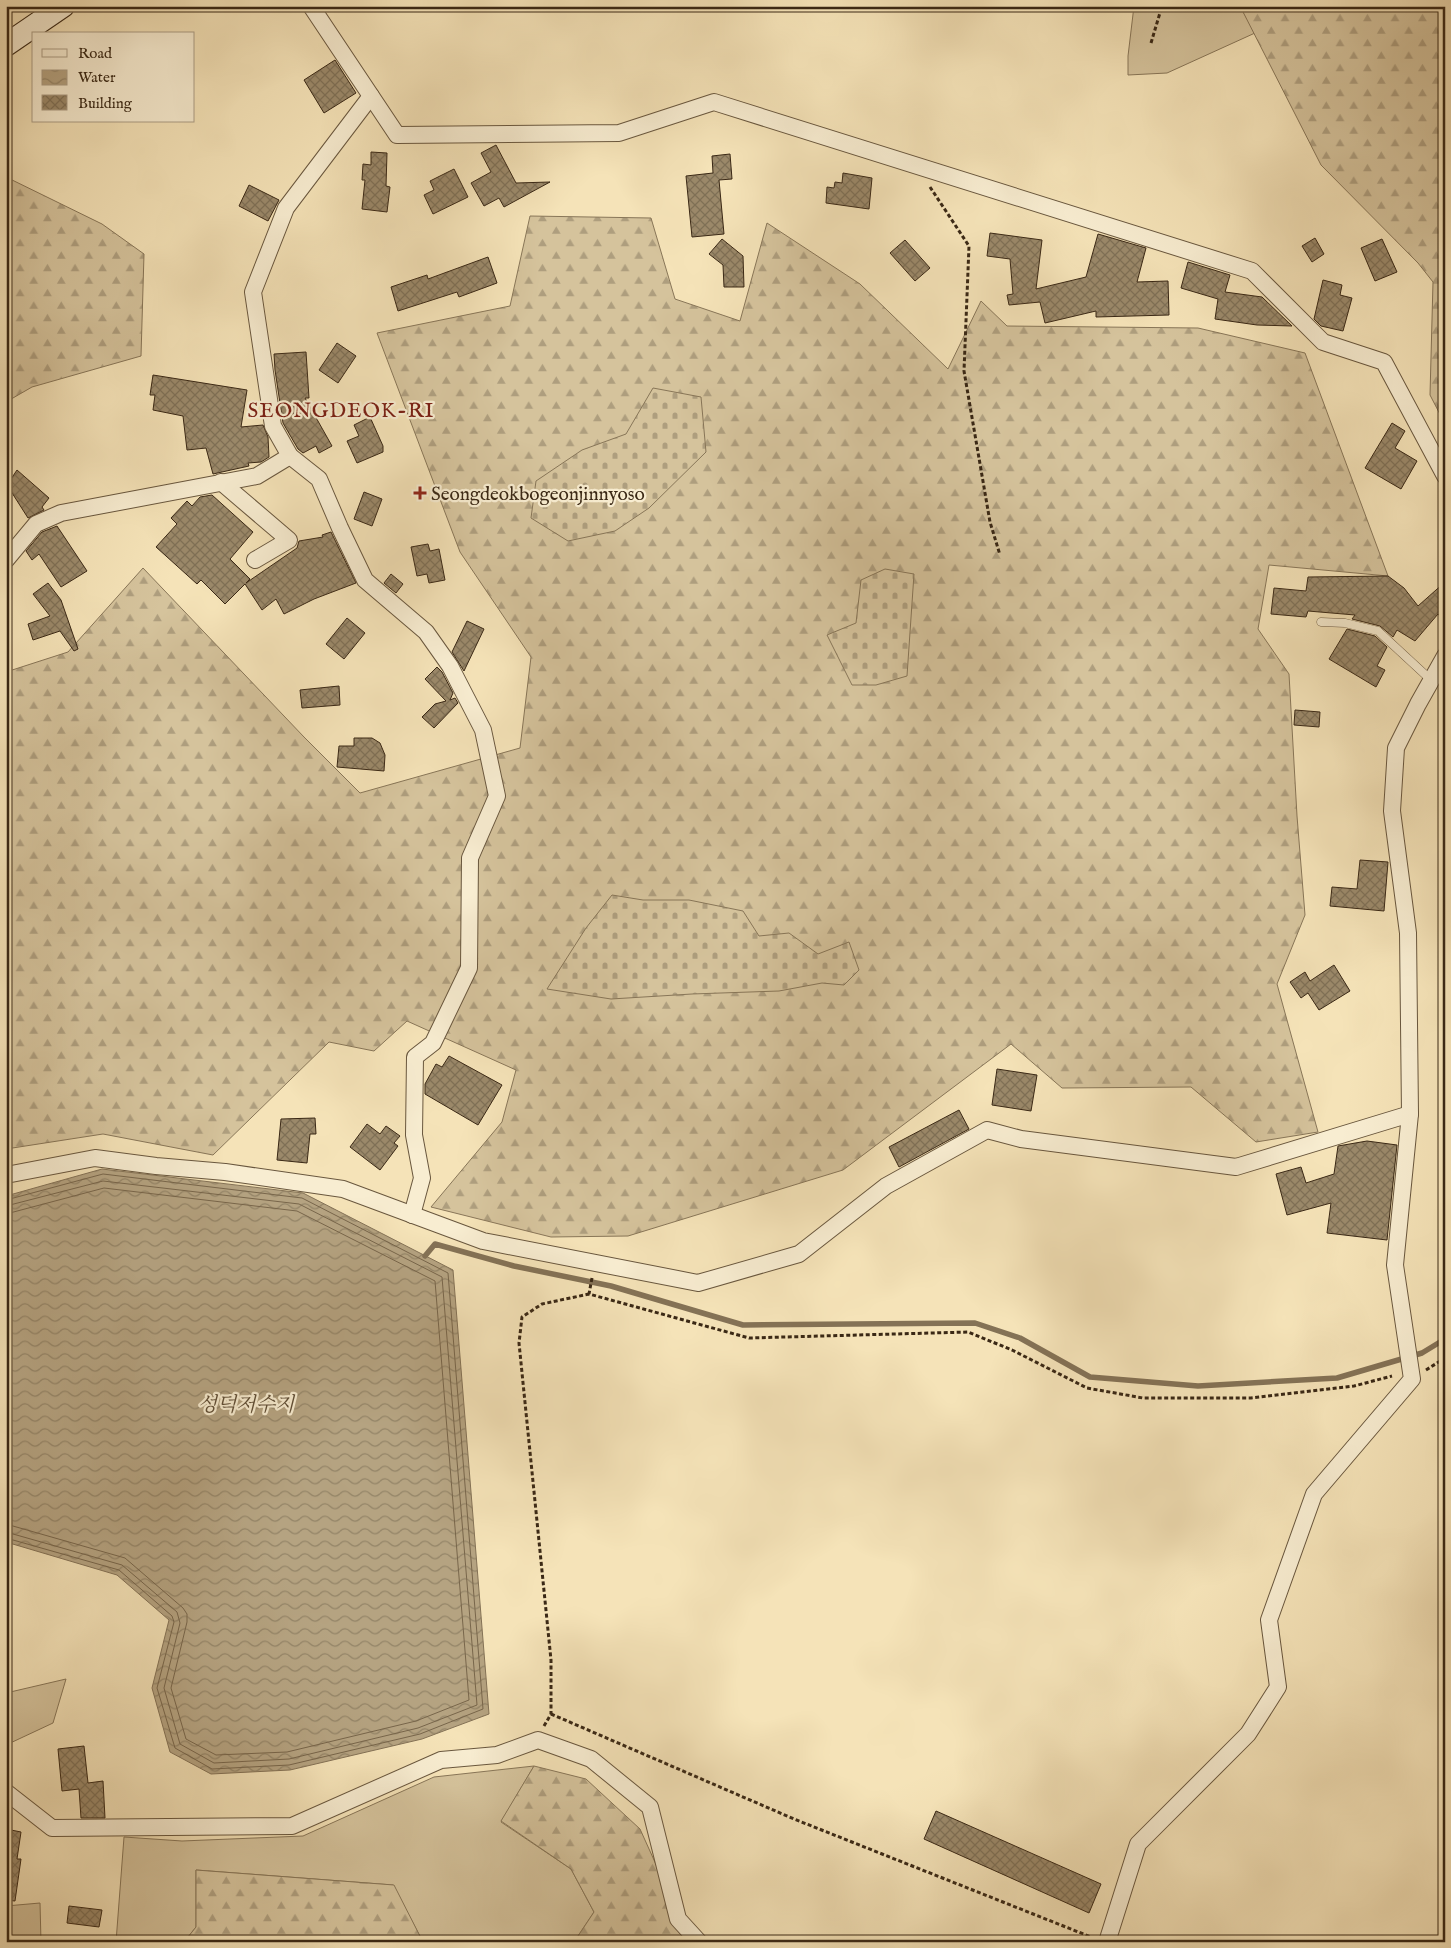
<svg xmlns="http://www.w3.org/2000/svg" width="1451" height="1948" viewBox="0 0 1451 1948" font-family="'IM FELL English','Noto Serif KR',serif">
<defs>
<pattern id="forest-firs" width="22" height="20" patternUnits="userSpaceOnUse" patternTransform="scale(1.25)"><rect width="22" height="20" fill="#d5c39c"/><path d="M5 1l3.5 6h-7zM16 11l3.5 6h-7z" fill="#ae9e7e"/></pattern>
<pattern id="cemetery-stones" width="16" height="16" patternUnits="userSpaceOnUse" patternTransform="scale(1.25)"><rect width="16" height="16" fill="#d5c39c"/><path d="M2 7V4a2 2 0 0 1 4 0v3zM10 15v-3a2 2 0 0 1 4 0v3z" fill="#ae9e7e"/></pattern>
<pattern id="water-waves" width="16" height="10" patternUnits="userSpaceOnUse" patternTransform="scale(1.25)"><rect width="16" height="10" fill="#b5a381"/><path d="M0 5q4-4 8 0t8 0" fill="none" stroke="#948568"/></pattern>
<pattern id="building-cross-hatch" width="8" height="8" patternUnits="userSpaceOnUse" patternTransform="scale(1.25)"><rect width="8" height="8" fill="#9b896a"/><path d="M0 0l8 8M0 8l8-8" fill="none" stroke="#7f7056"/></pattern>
</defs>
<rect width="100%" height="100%" fill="#f5e3b8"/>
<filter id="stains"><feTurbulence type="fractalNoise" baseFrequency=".004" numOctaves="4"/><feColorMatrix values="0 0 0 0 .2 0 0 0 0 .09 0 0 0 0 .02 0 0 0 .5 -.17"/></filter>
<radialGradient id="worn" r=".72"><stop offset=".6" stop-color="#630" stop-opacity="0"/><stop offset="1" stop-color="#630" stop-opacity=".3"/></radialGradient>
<g fill="#d5c39c" stroke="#887658">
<path d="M1134,6H1240L1255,33L1167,73L1128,75V56Z"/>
<path d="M66,1679L53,1723L6,1745V1693Z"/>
<path d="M534,1766L501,1822L571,1869L594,1912L574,1942H423L393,1885L196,1870V1927L184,1942H116L124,1837L182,1841L303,1836L434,1777Z"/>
<path d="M40,1903L41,1942H6V1906Z"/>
</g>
<g fill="url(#forest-firs)" stroke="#887658">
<path d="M1240,6H1445V424L1430,395L1433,282L1418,263L1321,165Z"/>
<path d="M6,177L102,224L144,254L141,356L32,387L6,402Z"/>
<path d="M530,216L651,218L675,299L740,321L767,223L860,284L948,369L981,301L1007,326L1198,328L1305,353L1388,576L1269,565L1258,629L1289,674L1297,816L1305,915L1277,984L1318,1132L1256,1142L1191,1087L1062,1088L1011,1044L843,1170L628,1236L551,1237L431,1207L502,1122L516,1070L407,1021L374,1051L329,1042L213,1155L103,1134L6,1149V672L68,652L143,568L304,737L360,793L520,748L531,657L460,552L377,333L510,306Z"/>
<path d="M534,1766L586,1779L640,1829L691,1942H574L594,1912L571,1869L501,1821Z"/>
<path d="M196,1870L394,1885L423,1942H184L196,1927Z"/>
</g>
<g fill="url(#cemetery-stones)" stroke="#887658">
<path d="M653,388L701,397L706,452L649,508L615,531L568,541L531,518L536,481L582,450L626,434Z"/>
<path d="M885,569L914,574L907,676L876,685H852L827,635L856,623L861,580Z"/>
<path d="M612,895L643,900H689L743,911L759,936L789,933L818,954L849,942L859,970L844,985L822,983L779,991L692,994L611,999L547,989L586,928Z"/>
</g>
<path fill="url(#water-waves)" stroke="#847256" d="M102,1169L303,1193L453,1270L489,1714L422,1739L290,1770L211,1774L170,1752L152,1688L169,1620L117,1575L6,1542V1196Z"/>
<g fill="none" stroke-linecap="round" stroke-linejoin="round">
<g stroke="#78664b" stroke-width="1">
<path d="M6,1200L103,1174L302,1198L448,1273L483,1709L420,1734L289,1765L212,1769L175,1748L157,1688L174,1622L172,1616L119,1570L6,1538"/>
<path d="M6,1206L103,1181L299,1204L442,1277L477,1705L418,1728L289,1759L214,1763L180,1744L164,1688L180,1623L177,1612L122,1565L6,1532"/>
<path d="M6,1214L104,1188L297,1211L435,1281L469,1700L416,1721L287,1752L216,1755L186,1739L171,1688L187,1622V1614L183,1608L125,1558L6,1524"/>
</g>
<path stroke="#847256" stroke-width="5.5" d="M425,1256L435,1244L514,1266L611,1286L743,1325L975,1323L1020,1338L1090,1377L1198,1386L1337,1378L1422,1353L1445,1339"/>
</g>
<g fill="url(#building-cross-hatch)" stroke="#3a2815">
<path d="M335,60L356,93L324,113L304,80Z"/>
<path d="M496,145L516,183L550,182L504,207L499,198L484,206L471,183L491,172L481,153Z"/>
<path d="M371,152L387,153L386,186L390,187L387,212L362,209L365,180H362L363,164L371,165Z"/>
<path d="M730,154L732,179L719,180L724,234L692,237L686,176L713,173L712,156Z"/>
<path d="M454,169L468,197L433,214L424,195L434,190L430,181Z"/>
<path d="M843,173L872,178L869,209L826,203L827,187L834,188L835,182L842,183Z"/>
<path d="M249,185L279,200L268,221L239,206Z"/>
<path d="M990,233L1042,240L1036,289L1086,277L1098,234L1146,248L1137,282L1168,281L1169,315L1096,317V311L1045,323L1040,302L1009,305L1007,295L1013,294L1010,259L987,256Z"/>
<path d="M1315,238L1324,254L1312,262L1302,246Z"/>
<path d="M722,239L743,256L744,287H724L723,265L709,254Z"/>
<path d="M1382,239L1397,272L1375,281L1361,248Z"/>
<path d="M905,240L930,268L915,281L890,253Z"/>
<path d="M488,257L497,283L459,297L457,292L398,311L391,287L427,275L428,279Z"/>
<path d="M1188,262L1230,275L1225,292L1262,297L1292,326L1257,325L1215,319L1218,299L1181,288Z"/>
<path d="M1323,280L1342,285L1340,295L1352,298L1343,331L1321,326L1314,319Z"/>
<path d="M337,343L356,356L338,383L319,370Z"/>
<path d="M306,352L309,398H305L332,446L319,453L316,446L303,453L298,449L283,423L275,370L274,354Z"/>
<path d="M153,375L247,390L241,427L263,425L268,437L269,457L261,462L248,463L249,466L213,474L206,448L187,450L183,416L153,410L155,395H150Z"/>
<path d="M370,417L383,446V452L357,463L347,441L359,436L354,425Z"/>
<path d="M1392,423L1405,431L1395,448L1417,461L1401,489L1365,468Z"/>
<path d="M17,470L49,498L42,507L44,510L28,518L7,485Z"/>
<path d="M364,492L382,499L372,526L354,519Z"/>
<path d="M212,495L253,532L230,559L250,579L246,583L297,548L299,541L323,537L322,535L331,532L356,583L314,599L284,614L276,599L262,610L245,584L225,604L201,580L197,584L156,547L177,524L171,518L187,501L192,506L200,497Z"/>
<path d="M57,526L87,571L61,587L39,554L32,560L26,551L42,532Z"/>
<path d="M428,544L430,551L439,549L445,580L429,583L427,574L417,576L411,547Z"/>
<path d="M391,574L403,584L396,593L384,583Z"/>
<path d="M1388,576L1404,588L1418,606L1445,582V622L1438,614L1415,641L1397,630L1393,637L1380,626L1352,619L1355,615L1308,611L1306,617L1271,614L1274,588L1306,591L1308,577Z"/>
<path d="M48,583L61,600L78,649L74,651L60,631L33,640L28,624L50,616L33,594Z"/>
<path d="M347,618L365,633L344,659L326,644Z"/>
<path d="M467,621L484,629L464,671L452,652Z"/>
<path d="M1347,629L1375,636L1387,647L1377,666L1385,670L1376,687L1329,659Z"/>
<path d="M437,667L442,672L453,693L450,700L455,698L458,703L434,728L422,717L435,704L446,701L425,679Z"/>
<path d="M339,686L340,705L302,708L300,690Z"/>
<path d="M1295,710L1320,712L1319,727L1294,725Z"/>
<path d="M354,738H372L380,743L385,755L384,771L337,767L339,746H354Z"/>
<path d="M1360,860L1388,862L1384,911L1330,906L1332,887L1357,889Z"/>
<path d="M1334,965L1350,991L1319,1010L1308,993L1301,998L1290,982L1305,972L1310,981Z"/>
<path d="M449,1056L502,1085L478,1125L425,1094V1084L436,1064L442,1067Z"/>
<path d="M997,1069L1037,1075L1031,1111L992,1105Z"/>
<path d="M959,1110L969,1129L899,1167L889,1147Z"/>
<path d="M315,1118L316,1134H310L307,1163L277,1160L281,1119Z"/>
<path d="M367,1124L380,1134L386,1126L400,1136L394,1143L398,1146L380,1170L350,1147Z"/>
<path d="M1367,1141L1397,1145L1387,1240L1327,1233L1331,1203L1287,1215L1276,1174L1301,1167L1306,1183L1334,1174L1338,1146Z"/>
<path d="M84,1746L88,1783L103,1781L105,1818H81L79,1789L62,1791L58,1749Z"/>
<path d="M936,1811L1101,1884L1089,1913L924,1839Z"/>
<path d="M6,1829L21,1832L17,1859H21L15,1901L6,1900Z"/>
<path d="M69,1906L102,1910L99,1927L67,1923Z"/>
</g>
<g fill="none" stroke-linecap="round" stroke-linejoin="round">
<g stroke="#69573e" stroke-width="9">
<path id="service" d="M1321,622L1345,623L1378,631L1431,680"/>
</g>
<g stroke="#69573e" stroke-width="18">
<g id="minor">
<path d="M311,6L397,135L619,133L714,102L1252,271L1323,342L1384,362L1445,476"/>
<path d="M371,96L286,208L253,292L273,426L290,456L319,479L340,528L365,580L426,632L450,666L483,730L497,796L470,858L469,968L433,1043L415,1057L414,1135L422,1178L412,1215"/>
<path d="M221,482L289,540L255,560"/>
<path d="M6,560L36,524L61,513L257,476L290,456"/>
<path d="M6,1175L95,1158L156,1166L225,1172L343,1189L483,1241L698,1283L799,1254L886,1186L987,1130L1021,1139L1236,1167L1410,1114"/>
<path d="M6,1792L52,1828L292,1826L441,1760L497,1755L538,1740L591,1759L650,1807L678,1919L699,1942"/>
<path d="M1107,1942L1138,1844L1248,1734L1278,1687L1269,1620L1314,1494L1412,1379L1395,1265L1410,1114L1408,933L1392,811L1396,748L1418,704L1445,656"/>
</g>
</g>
<g stroke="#3a2815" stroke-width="24">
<path id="secondary" d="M6,45L63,6"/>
</g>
<g stroke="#3a2815" stroke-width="3" stroke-dasharray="4 2.5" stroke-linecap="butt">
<path d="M1151,43L1162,6"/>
<path d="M930,187L969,246L964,371L990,522L1000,555"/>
<path d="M592,1278L589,1294L749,1338L968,1332L1012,1350L1087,1388L1143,1398H1251L1354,1386L1392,1376"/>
<path d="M1426,1370L1445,1358"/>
<path d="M551,1714L794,1819L1091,1937"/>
<path d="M544,1726L551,1714V1660L519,1343L522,1317L542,1304L589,1294"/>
</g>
<use href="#service" stroke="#f8edd1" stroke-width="8"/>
<use href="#minor" stroke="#f8edd1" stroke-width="16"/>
<use href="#secondary" stroke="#f8edd1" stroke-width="22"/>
</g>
<path fill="#8f2418" stroke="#f8edd1" stroke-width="2" d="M417.5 485.5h5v5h5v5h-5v5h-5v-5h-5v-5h5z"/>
<g text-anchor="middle" stroke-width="4.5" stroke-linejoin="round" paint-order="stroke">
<g font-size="19" fill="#3a2815" stroke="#f8edd1" text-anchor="start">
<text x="431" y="500">Seongdeokbogeonjinnyoso</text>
</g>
<g font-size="20" font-style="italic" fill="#5f4d35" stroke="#f8edd1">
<text x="246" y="1411">성덕저수지</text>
</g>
<g font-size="21" letter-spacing="1" fill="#7a1f14" stroke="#f8edd1">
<text x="341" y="417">SEONGDEOK-RI</text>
</g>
</g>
<rect width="1451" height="1948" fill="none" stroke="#f5e3b8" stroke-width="25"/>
<rect x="8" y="8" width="1436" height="1933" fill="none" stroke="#3a2815" stroke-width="2.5"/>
<rect x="12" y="12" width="1426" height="1923" fill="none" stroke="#3a2815"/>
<rect x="32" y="32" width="162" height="90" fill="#f8edd1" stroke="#ac9e86"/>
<rect x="42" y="49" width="25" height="8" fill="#f8edd1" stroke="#ac9e86"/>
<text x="78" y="58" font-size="15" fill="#3a2815">Road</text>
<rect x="42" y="70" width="25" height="15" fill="url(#water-waves)" stroke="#ac9e86"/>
<text x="78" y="82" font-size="15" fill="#3a2815">Water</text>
<rect x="42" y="95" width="25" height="15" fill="url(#building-cross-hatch)" stroke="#ac9e86"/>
<text x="78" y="108" font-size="15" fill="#3a2815">Building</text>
<rect width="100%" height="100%" filter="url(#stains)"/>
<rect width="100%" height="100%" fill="url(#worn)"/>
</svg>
